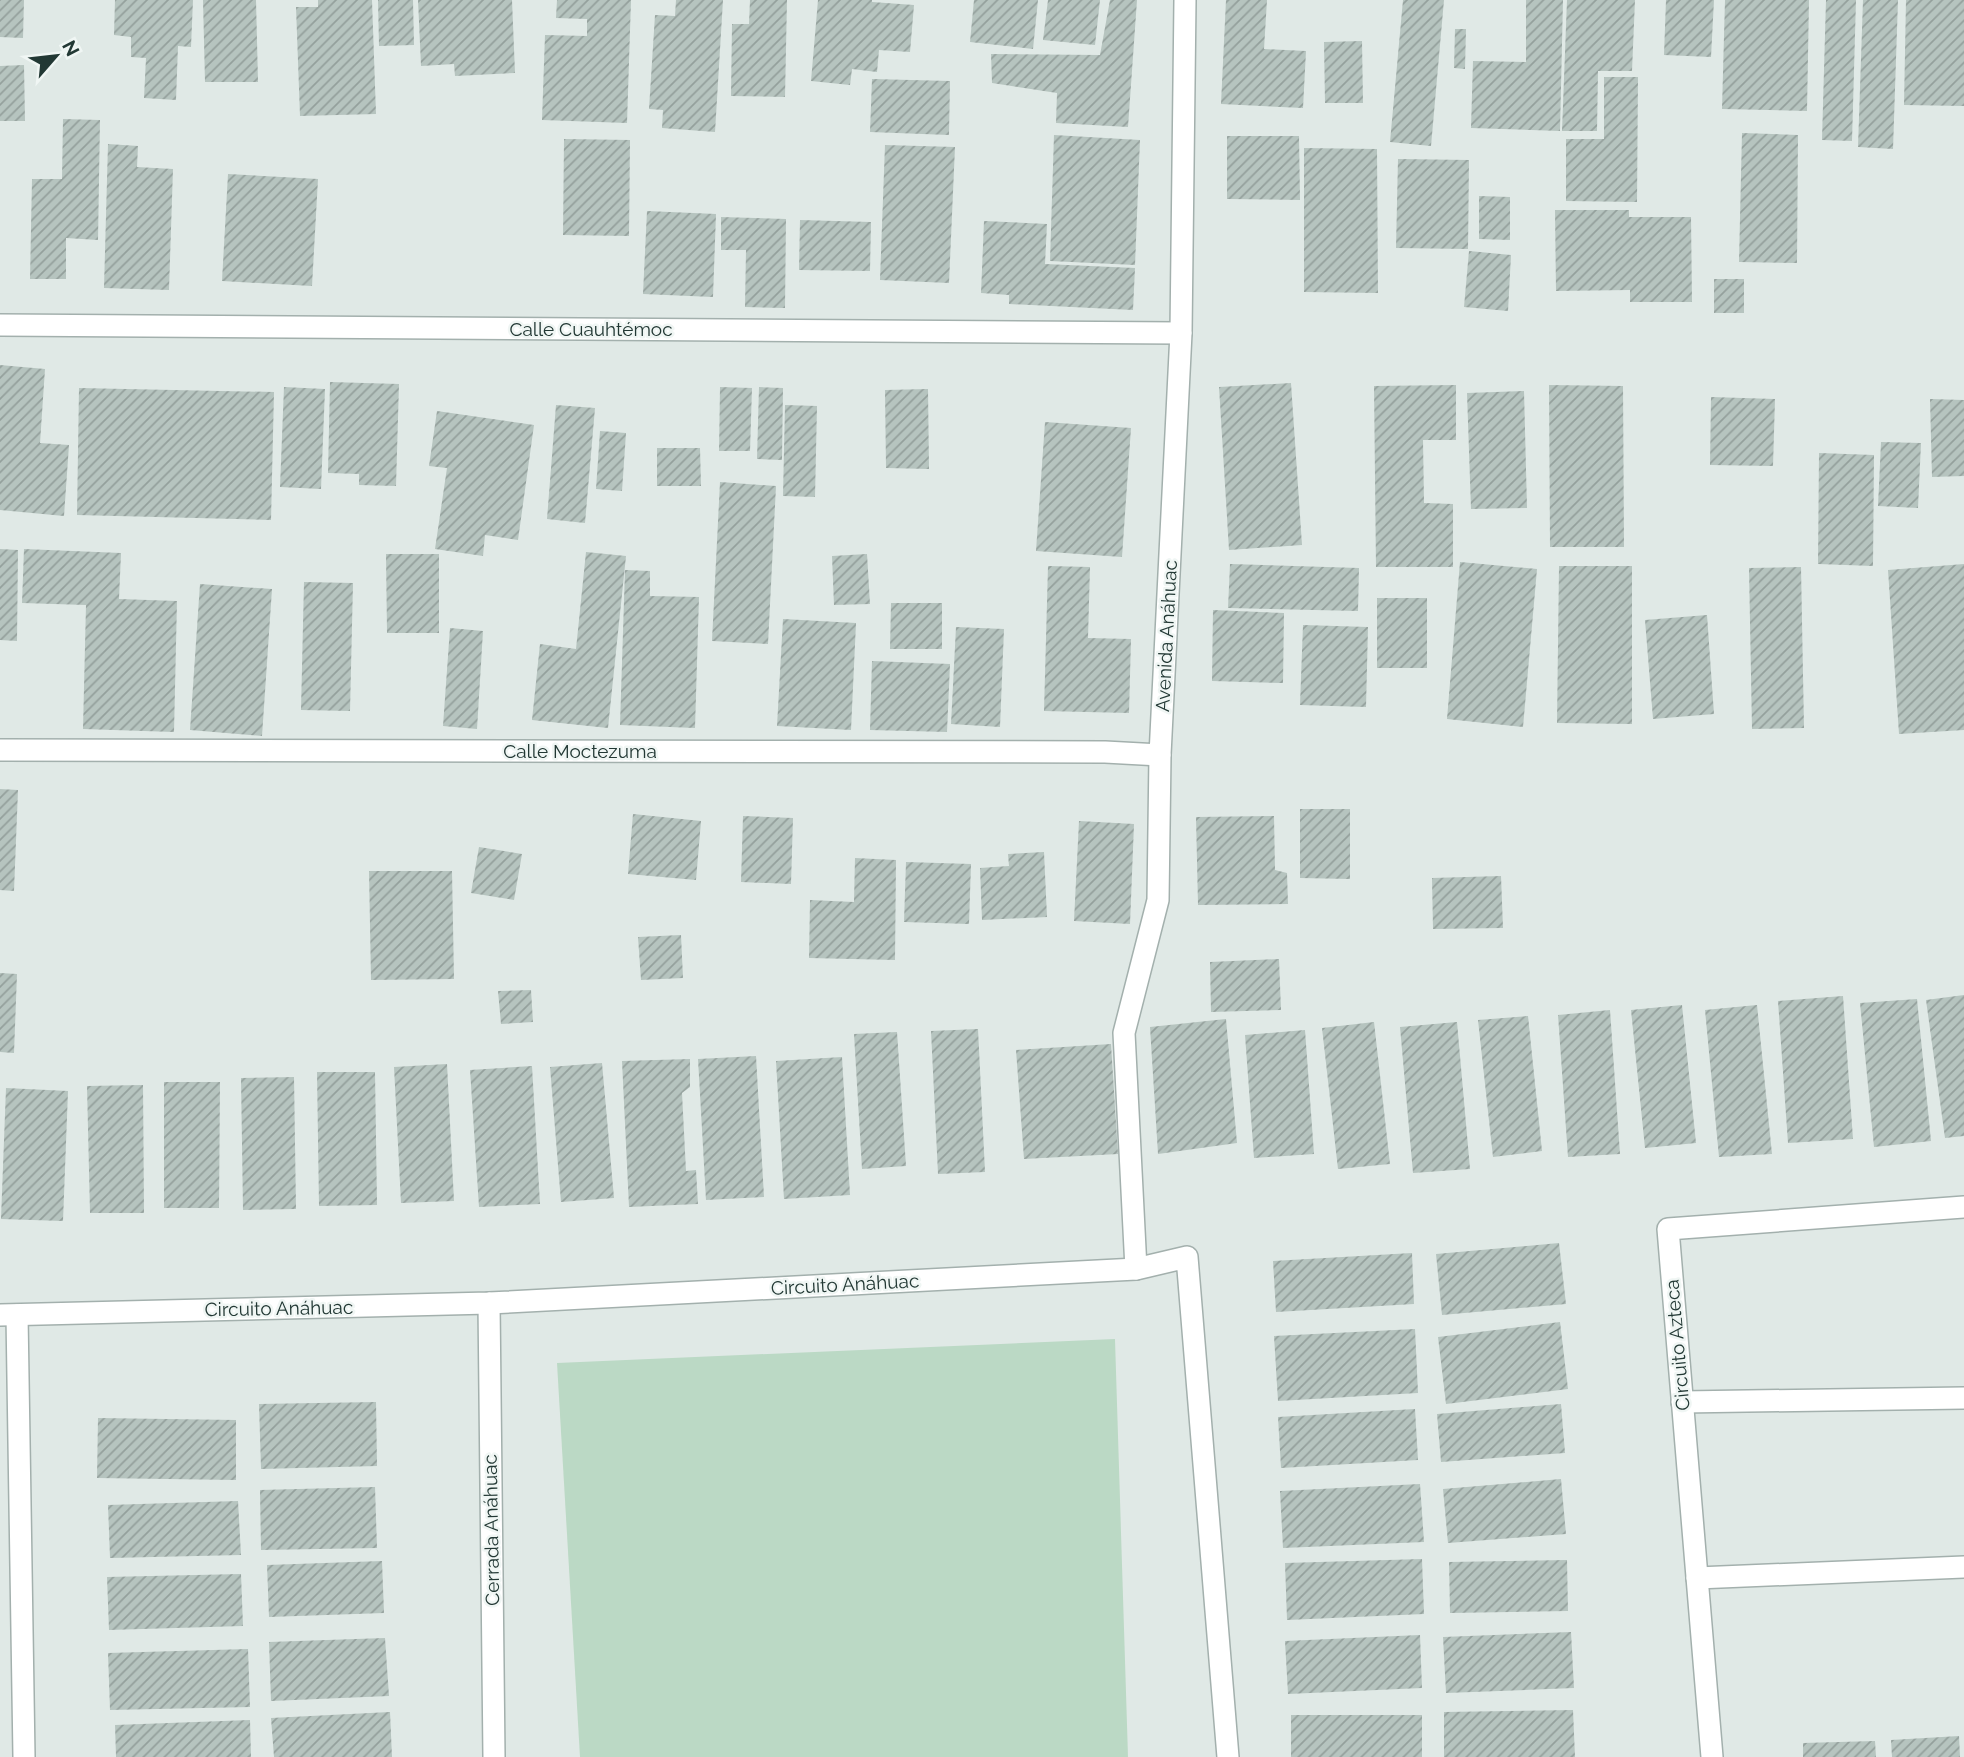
<svg xmlns="http://www.w3.org/2000/svg" width="1964" height="1757" viewBox="0 0 1964 1757" font-family="Raleway,sans-serif">
<defs>
<pattern id="building-hatch" width="6" height="6" patternUnits="userSpaceOnUse" patternTransform="scale(1.75)"><rect width="6" height="6" fill="#b6c4bf"/><path d="M-1 1l2-2M0 6l6-6M5 7l2-2" fill="none" stroke="#94a09c"/></pattern>
</defs>
<rect width="100%" height="100%" fill="#e0e9e6"/>
<path fill="#bbd9c5" d="M1115,1339L1128,1757H580L557,1363Z"/>
<g fill="url(#building-hatch)">
<path d="M0,0H24L23,38L0,37Z"/>
<path d="M115,0H193L191,47L178,46L176,100L144,98L146,58L131,57V37L114,35Z"/>
<path d="M203,0H256L258,82H205Z"/>
<path d="M318,0H372L376,114L300,116L296,7H318Z"/>
<path d="M378,0H413L414,45L379,46Z"/>
<path d="M418,0H512L515,73L455,76L454,64L421,66Z"/>
<path d="M557,0H631L627,123L542,120L545,35L587,36V19L556,18Z"/>
<path d="M676,0H723L715,132L662,128L663,110L649,109L655,15L675,16Z"/>
<path d="M750,0H787L785,97L731,96L732,24H749Z"/>
<path d="M818,0H872V2L914,5L910,52L879,50L877,72L852,69L850,85L811,81Z"/>
<path d="M974,0H1038L1033,49L970,42Z"/>
<path d="M1048,0H1100L1095,45L1043,40Z"/>
<path d="M1110,0H1137L1128,127L1056,123L1057,93L992,83L991,54L1100,55Z"/>
<path d="M1226,0H1267L1264,49L1306,51L1303,108L1221,104Z"/>
<path d="M1403,0H1444L1431,146L1390,142Z"/>
<path d="M1526,0H1563L1560,131L1471,128L1473,61L1526,62Z"/>
<path d="M1567,0H1635L1632,71H1598L1597,131H1562Z"/>
<path d="M1666,0H1714L1711,57L1664,55Z"/>
<path d="M1725,0H1809L1807,111L1722,109Z"/>
<path d="M1826,0H1856L1852,141L1822,140Z"/>
<path d="M1863,0H1898L1893,149L1858,147Z"/>
<path d="M1906,0H1964V106L1904,105Z"/>
<path d="M1455,29H1466L1465,69L1454,68Z"/>
<path d="M1362,41L1363,103H1325L1324,42Z"/>
<path d="M24,65L25,121H0V66Z"/>
<path d="M1604,77H1638L1637,202L1566,201V139H1604Z"/>
<path d="M872,79L950,81L949,135L870,132Z"/>
<path d="M63,119L100,120L98,240L66,238V279H30L32,179H62Z"/>
<path d="M1742,133L1798,135L1797,263L1739,262Z"/>
<path d="M1054,135L1140,140L1135,265L1050,261Z"/>
<path d="M1227,136H1299L1300,200L1227,199Z"/>
<path d="M564,139L630,140L629,236L563,235Z"/>
<path d="M108,144L138,146L137,167L173,169L169,290L104,288Z"/>
<path d="M885,145L955,147L949,283L880,280Z"/>
<path d="M1304,148L1377,149L1378,293L1304,292Z"/>
<path d="M1398,159L1469,160L1468,249L1396,248Z"/>
<path d="M228,174L318,179L312,286L222,281Z"/>
<path d="M1479,196L1510,197V240L1479,239Z"/>
<path d="M1555,210H1629V217H1691L1692,302H1630V290L1556,291Z"/>
<path d="M647,211L716,214L713,297L643,294Z"/>
<path d="M721,217L786,219L785,308L745,307L746,250H721Z"/>
<path d="M800,220L871,222L870,271L799,270Z"/>
<path d="M984,221L1047,224L1045,264L1135,268L1133,310L1009,304V295L981,293Z"/>
<path d="M1469,251L1511,255L1508,311L1464,307Z"/>
<rect x="1714" y="279" width="30" height="34"/>
<path d="M0,365L45,369L40,443L69,445L64,516L0,510Z"/>
<path d="M330,382L399,384L396,486L359,485V474L328,473Z"/>
<path d="M1291,383L1302,545L1229,550L1219,387Z"/>
<path d="M1456,385V440H1423L1424,503L1453,504V567H1376L1374,386Z"/>
<path d="M1549,385L1623,386L1624,547H1550Z"/>
<path d="M284,387L325,389L321,489L280,487Z"/>
<path d="M720,387L752,388L750,451H719Z"/>
<path d="M759,387L783,388L782,460L757,459Z"/>
<path d="M79,388L274,392L271,520L77,515Z"/>
<path d="M928,389L929,469L886,468L885,390Z"/>
<path d="M1524,391L1527,508L1471,509L1467,393Z"/>
<path d="M1711,397L1775,399L1773,466L1710,465Z"/>
<path d="M1930,399L1964,400V476L1932,477Z"/>
<path d="M556,405L595,408L585,523L547,519Z"/>
<path d="M785,405L817,406L815,497L783,496Z"/>
<path d="M437,411L534,425L518,540L485,535L483,556L435,549L447,468L429,466Z"/>
<path d="M1045,422L1131,428L1122,557L1036,551Z"/>
<path d="M600,431L626,433L622,491L596,489Z"/>
<path d="M1881,442L1921,443L1918,508L1878,506Z"/>
<path d="M657,448H700L701,486H657Z"/>
<path d="M1819,453L1874,455L1873,566L1818,564Z"/>
<path d="M720,482L776,486L768,644L712,641Z"/>
<path d="M0,549L18,550L17,641L0,640Z"/>
<path d="M24,549L121,553L119,599L177,601L174,732L83,729L86,605L22,603Z"/>
<path d="M586,552L626,556L608,728L532,720L540,644L576,649Z"/>
<path d="M386,554H439V633H387Z"/>
<path d="M867,554L870,604L834,605L832,556Z"/>
<path d="M1460,562L1537,569L1523,727L1447,719Z"/>
<path d="M1230,564L1359,568L1358,611L1228,608Z"/>
<path d="M1964,564V730L1899,734L1888,570Z"/>
<path d="M1048,566L1090,567L1088,638L1131,639L1129,713L1044,711Z"/>
<path d="M1559,566H1632V724L1557,723Z"/>
<path d="M1801,567L1804,728L1752,729L1749,568Z"/>
<path d="M625,570L650,571V596L699,597L695,728L620,725Z"/>
<path d="M304,582L353,583L350,711L301,710Z"/>
<path d="M200,584L272,589L262,736L190,730Z"/>
<rect x="1377" y="598" width="50" height="70"/>
<path d="M891,603H942V649H890Z"/>
<path d="M1213,610L1284,613L1283,683L1212,681Z"/>
<path d="M1707,615L1714,714L1653,719L1645,620Z"/>
<path d="M783,619L856,623L851,730L777,726Z"/>
<path d="M1303,625L1368,627L1366,707L1300,705Z"/>
<path d="M956,627L1004,629L1000,727L951,724Z"/>
<path d="M450,628L483,631L477,729L443,726Z"/>
<path d="M872,661L950,664L947,732L870,730Z"/>
<path d="M0,789L18,790L14,891L0,890Z"/>
<path d="M1300,809H1350V879L1300,878Z"/>
<path d="M633,814L701,821L696,880L628,874Z"/>
<path d="M743,816L793,818L791,884L741,882Z"/>
<path d="M1274,816L1275,870L1287,873L1288,904L1198,905L1196,817Z"/>
<path d="M1079,821L1134,824L1130,924L1074,921Z"/>
<path d="M479,847L522,854L514,900L471,893Z"/>
<path d="M1044,852L1047,917L982,920L980,868L1009,866L1008,854Z"/>
<path d="M855,858L896,860L895,960L809,958L810,900L854,902Z"/>
<path d="M906,862L971,864L969,924L904,922Z"/>
<path d="M369,871H452L454,979L371,980Z"/>
<path d="M1501,876L1503,928L1433,929L1432,878Z"/>
<path d="M681,935L683,978L641,980L638,937Z"/>
<path d="M1279,959L1281,1010L1211,1012L1210,962Z"/>
<path d="M0,973L17,974L14,1053L0,1052Z"/>
<path d="M531,990L533,1022L501,1024L498,991Z"/>
<path d="M1964,995V1136L1945,1138L1926,1000Z"/>
<path d="M1843,996L1853,1139L1788,1143L1778,1001Z"/>
<path d="M1917,999L1931,1141L1874,1147L1860,1003Z"/>
<path d="M1682,1005L1696,1143L1645,1148L1631,1010Z"/>
<path d="M1757,1005L1772,1154L1719,1157L1705,1010Z"/>
<path d="M1610,1010L1620,1154L1568,1157L1558,1015Z"/>
<path d="M1528,1016L1542,1151L1493,1157L1478,1020Z"/>
<path d="M1226,1019L1237,1143L1158,1154L1150,1027Z"/>
<path d="M1374,1022L1390,1164L1338,1169L1322,1028Z"/>
<path d="M1457,1022L1470,1169L1413,1173L1400,1027Z"/>
<path d="M978,1029L985,1172L938,1174L931,1031Z"/>
<path d="M1305,1030L1314,1154L1254,1158L1245,1035Z"/>
<path d="M897,1032L906,1166L862,1169L854,1034Z"/>
<path d="M1111,1044L1118,1154L1024,1159L1016,1050Z"/>
<path d="M756,1056L764,1197L706,1200L698,1059Z"/>
<path d="M842,1057L850,1195L784,1199L776,1061Z"/>
<path d="M690,1059V1087L682,1093L686,1171L696,1170L698,1204L629,1207L622,1061Z"/>
<path d="M602,1063L614,1198L561,1202L550,1067Z"/>
<path d="M447,1064L454,1201L401,1203L394,1067Z"/>
<path d="M532,1066L540,1204L479,1207L470,1070Z"/>
<path d="M317,1072H375L377,1205L319,1206Z"/>
<path d="M294,1077L296,1209L243,1210L241,1078Z"/>
<path d="M164,1082H220L219,1208H164Z"/>
<path d="M143,1085L144,1213H90L87,1086Z"/>
<path d="M6,1088L68,1091L63,1221L1,1219Z"/>
<path d="M1559,1243L1566,1304L1442,1315L1436,1254Z"/>
<path d="M1412,1253L1414,1304L1276,1312L1273,1261Z"/>
<path d="M1560,1322L1568,1389L1446,1404L1438,1337Z"/>
<path d="M1415,1329L1418,1393L1278,1401L1274,1336Z"/>
<path d="M376,1402L377,1466L261,1469L259,1404Z"/>
<path d="M1561,1404L1565,1453L1441,1462L1437,1414Z"/>
<path d="M1415,1409L1418,1460L1281,1468L1278,1417Z"/>
<path d="M98,1418L236,1420V1480L97,1478Z"/>
<path d="M1561,1479L1566,1534L1448,1543L1443,1489Z"/>
<path d="M1420,1484L1424,1542L1283,1548L1280,1491Z"/>
<path d="M375,1487L377,1548L261,1550L260,1490Z"/>
<path d="M238,1501L241,1555L110,1558L108,1505Z"/>
<path d="M1422,1559L1424,1614L1287,1620L1285,1563Z"/>
<path d="M1567,1560L1568,1611L1450,1613L1449,1562Z"/>
<path d="M382,1561L384,1613L269,1617L267,1565Z"/>
<path d="M241,1574L243,1626L109,1630L107,1577Z"/>
<path d="M1571,1632L1574,1688L1446,1693L1443,1637Z"/>
<path d="M1420,1635L1422,1688L1288,1694L1285,1641Z"/>
<path d="M385,1638L389,1696L271,1701L269,1642Z"/>
<path d="M248,1649L250,1707L110,1710L108,1653Z"/>
<path d="M1573,1710L1575,1757H1444V1712Z"/>
<path d="M390,1712L392,1757H274L271,1718Z"/>
<rect x="1291" y="1715" width="131" height="42"/>
<path d="M250,1720L251,1757H116L115,1725Z"/>
<path d="M1959,1736L1960,1757H1892L1891,1740Z"/>
<path d="M1875,1741L1876,1757H1803V1743Z"/>
</g>
<g fill="none" stroke-linecap="round" stroke-linejoin="round">
<g stroke="#a3b0ad" stroke-width="24">
<path id="pedestrian" d="M1136,1269L1124,1033L1158,900L1160,755"/>
</g>
<g stroke="#a3b0ad" stroke-width="24">
<g id="minor">
<path d="M0,325L1181,333"/>
<path d="M0,750L1105,752L1160,755L1181,333L1185,0"/>
<path d="M489,1303L494,1757"/>
<path d="M0,1315L489,1303L1136,1269L1187,1257L1228,1757"/>
<path d="M17,1315L24,1757"/>
<path d="M1682,1402L1964,1398"/>
<path d="M1697,1578L1964,1567"/>
<path d="M1712,1757L1668,1229L1964,1207"/>
</g>
</g>
<use href="#pedestrian" stroke="#fff" stroke-width="21"/>
<use href="#minor" stroke="#fff" stroke-width="21"/>
</g>
<g text-anchor="middle" stroke-width="5" stroke-linejoin="round" paint-order="stroke">
<g font-size="19" fill="#223834" stroke="#f0f6f4">
<text x="591" y="336">Calle Cuauhtémoc</text>
<text transform="translate(1166 636) rotate(-87)" y="7">Avenida Anáhuac</text>
<text x="580" y="758">Calle Moctezuma</text>
<text transform="translate(845 1284) rotate(-3)" y="7">Circuito Anáhuac</text>
<text transform="translate(279 1308) rotate(-1)" y="7">Circuito Anáhuac</text>
<text transform="translate(1677 1345) rotate(-95)" y="7">Circuito Azteca</text>
<text transform="translate(491 1530) rotate(-91)" y="7">Cerrada Anáhuac</text>
</g>
</g>
<g transform="translate(56 56) rotate(62)" stroke="#f0f6f4" stroke-width="5" paint-order="stroke">
<path d="M0-5L12 26L0 18L-12 26Z" fill="#223834"/>
<text y="-10" font-size="19" font-weight="bold" text-anchor="middle" fill="#223834">N</text>
</g>
</svg>
